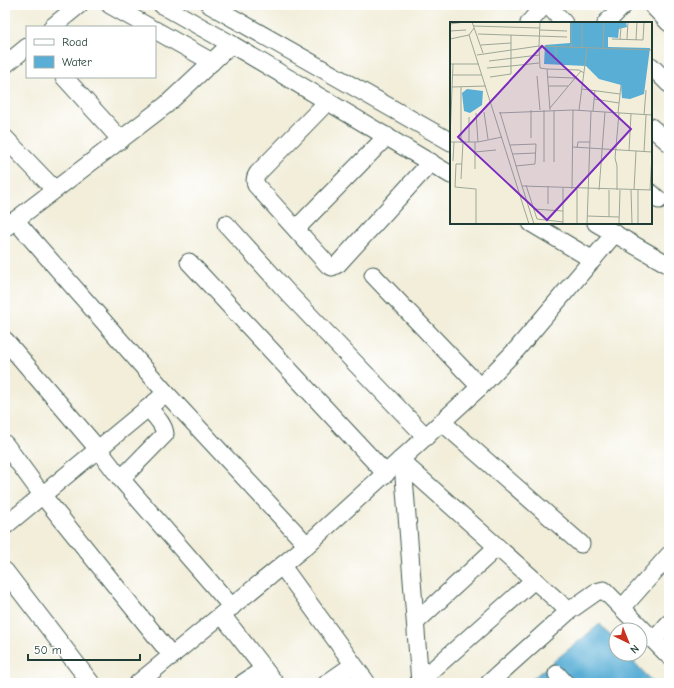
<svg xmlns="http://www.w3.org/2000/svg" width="674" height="688" viewBox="0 0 674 688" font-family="'Comic Neue',sans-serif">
<rect width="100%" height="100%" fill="#fff"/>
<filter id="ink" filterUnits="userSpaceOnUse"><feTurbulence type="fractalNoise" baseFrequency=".025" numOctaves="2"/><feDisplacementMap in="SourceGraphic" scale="8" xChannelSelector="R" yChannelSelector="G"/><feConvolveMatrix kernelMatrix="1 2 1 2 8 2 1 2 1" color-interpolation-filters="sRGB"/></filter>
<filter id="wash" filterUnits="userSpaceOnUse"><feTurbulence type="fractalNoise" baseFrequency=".012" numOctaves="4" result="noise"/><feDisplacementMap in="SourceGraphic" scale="16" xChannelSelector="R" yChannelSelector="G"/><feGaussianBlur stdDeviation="0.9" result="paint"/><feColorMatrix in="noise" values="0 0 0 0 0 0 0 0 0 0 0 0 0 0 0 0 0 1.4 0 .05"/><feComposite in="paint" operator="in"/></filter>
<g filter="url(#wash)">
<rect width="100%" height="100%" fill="#f2eeda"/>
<path fill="#58aed5" stroke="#3c7684" d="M600,624L616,642V654H627L653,683H527Z"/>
</g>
<g filter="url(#ink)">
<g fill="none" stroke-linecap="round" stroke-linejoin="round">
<g stroke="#3f584d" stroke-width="19">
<g id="street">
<path d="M110,5L149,27"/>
<path d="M162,5L231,44"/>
<path d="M210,5L451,142"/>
<path d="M548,5L564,23"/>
<path d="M652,5L669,23"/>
<path d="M529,23L544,5"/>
<path d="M606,23L624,5"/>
<path d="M52,27L79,5"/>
<path d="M155,30L212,62"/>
<path d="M5,65L27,47"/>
<path d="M651,66L669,84"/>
<path d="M64,77L121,140"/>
<path d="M328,101L258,173C255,177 254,180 256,185L328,265L332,267L338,264L431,162"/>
<path d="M651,127L669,143"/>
<path d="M5,138L54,189"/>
<path d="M651,193L659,200"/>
<path d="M15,220L166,393L307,545"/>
<path d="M531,223L593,260"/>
<path d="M596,223L669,265"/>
<path d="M226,224L289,294L426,437"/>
<path d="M5,228L166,105L231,44L451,175"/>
<path d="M296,229L387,136"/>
<path d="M189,262L386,474"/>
<path d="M373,275L480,387"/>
<path d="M5,340L98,449L121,479L232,607"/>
<path d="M442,422L581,544"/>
<path d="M5,444L43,496L172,656"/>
<path d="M400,460L569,611L489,683"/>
<path d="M407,466L404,477L420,683"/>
<path d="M121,479L165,434C164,424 155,416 148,408"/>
<path d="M5,526L166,393"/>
<path d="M282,566L367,683"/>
<path d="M5,571L91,683"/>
<path d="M623,607L669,555"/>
<path d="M569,611L596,592L604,590L669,656"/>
<path d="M222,615L275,683"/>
<path d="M416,622L497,547"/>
<path d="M654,640L669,623"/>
<path d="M557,674L565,683"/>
<path d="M420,681L534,580"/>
<path d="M138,683L307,545L480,387L517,349L615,233"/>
<path d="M243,683L264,669"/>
<path d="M327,683L353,665"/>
</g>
</g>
<use href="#street" stroke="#fff" stroke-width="17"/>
</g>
</g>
<g transform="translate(450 22)">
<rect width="202" height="202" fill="#f2eeda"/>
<path d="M120,0H176L177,5L169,7L168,16L158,15V25L200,26L194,72L180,77L172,76L171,63L149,57L136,44L94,42L95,23L120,21ZM17,67L33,69L32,83L20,91L14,89L12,71Z" fill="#58aed5"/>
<path fill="none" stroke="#9ea798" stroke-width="1" d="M22,0L33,31M0,2L15,0M23,4L90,6M24,6L19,13L79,202M90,8L117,9M0,9L16,8M28,12L117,15M61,13V44L89,41M0,17L19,13M162,17L193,18L194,0M170,17L171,5M177,17L178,0M186,18L187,0M31,23L61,21M121,26L122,0M132,26V0M153,27L154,0M27,33L89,24L90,0M39,39L89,33M106,40V25M0,42H29M37,46L61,44V52L40,55M97,47L90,46L89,24L202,28M3,53H32M87,54L90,88M98,55L125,56M98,64H118M2,65L36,64M11,65V121M132,67L170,72M144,77L169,81M100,86L131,49M81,88V116M94,88V140M100,88L97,47L129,48L134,51M129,88L137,27M143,89L145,68M34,90L38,117M50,90L72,164L202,168M26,91L28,120M49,91L123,88L202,93M168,91L171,63M194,93L196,68M19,95V120M0,117L3,42M0,120H28L52,115M60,123L86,122L85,142L66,144M123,125L202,130M127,126L128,120H140M179,129L181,92M25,130L46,128M194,130L196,93M62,132L86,131M3,139L4,120M104,140V88M12,142H6L5,165L26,167V202M25,147V120M11,157L13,120M76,163L87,197L113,200M72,164L84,202M113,166V202M122,167L123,88M149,168L155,90M159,168V195M167,168V144L165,136L169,91M181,168L182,202M184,168L186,129M188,168V202M200,168L202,132M98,182V164M84,187L113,189M137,194L169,195M127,202V167M137,202L141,89M169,202L170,168"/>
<path fill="#7b2cbf" fill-opacity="0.15" stroke="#7b2cbf" stroke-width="2" d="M92,24L181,107L97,198L8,115Z"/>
<rect width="202" height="202" fill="none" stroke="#1f3d34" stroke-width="2"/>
</g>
<rect width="674" height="688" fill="none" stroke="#fff" stroke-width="20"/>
<rect x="26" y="26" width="130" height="52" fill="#ffffff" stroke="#a5b1ae"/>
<rect x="34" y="39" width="20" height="6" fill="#ffffff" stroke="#a5b1ae"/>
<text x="62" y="46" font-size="12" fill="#1f3d34">Road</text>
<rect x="34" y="56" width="20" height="12" fill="#58aed5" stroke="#a5b1ae"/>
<text x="62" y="66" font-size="12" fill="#1f3d34">Water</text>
<g transform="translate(628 642) rotate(137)"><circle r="19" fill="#ffffff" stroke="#a5b1ae"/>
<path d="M0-3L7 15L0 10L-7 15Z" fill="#c8321e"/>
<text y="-6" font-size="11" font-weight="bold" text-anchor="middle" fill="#1f3d34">N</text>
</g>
<path d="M28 654v6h112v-6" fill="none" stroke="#1f3d34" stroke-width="2"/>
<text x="34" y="654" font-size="12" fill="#1f3d34" stroke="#ffffff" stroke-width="3" paint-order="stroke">50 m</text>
</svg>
